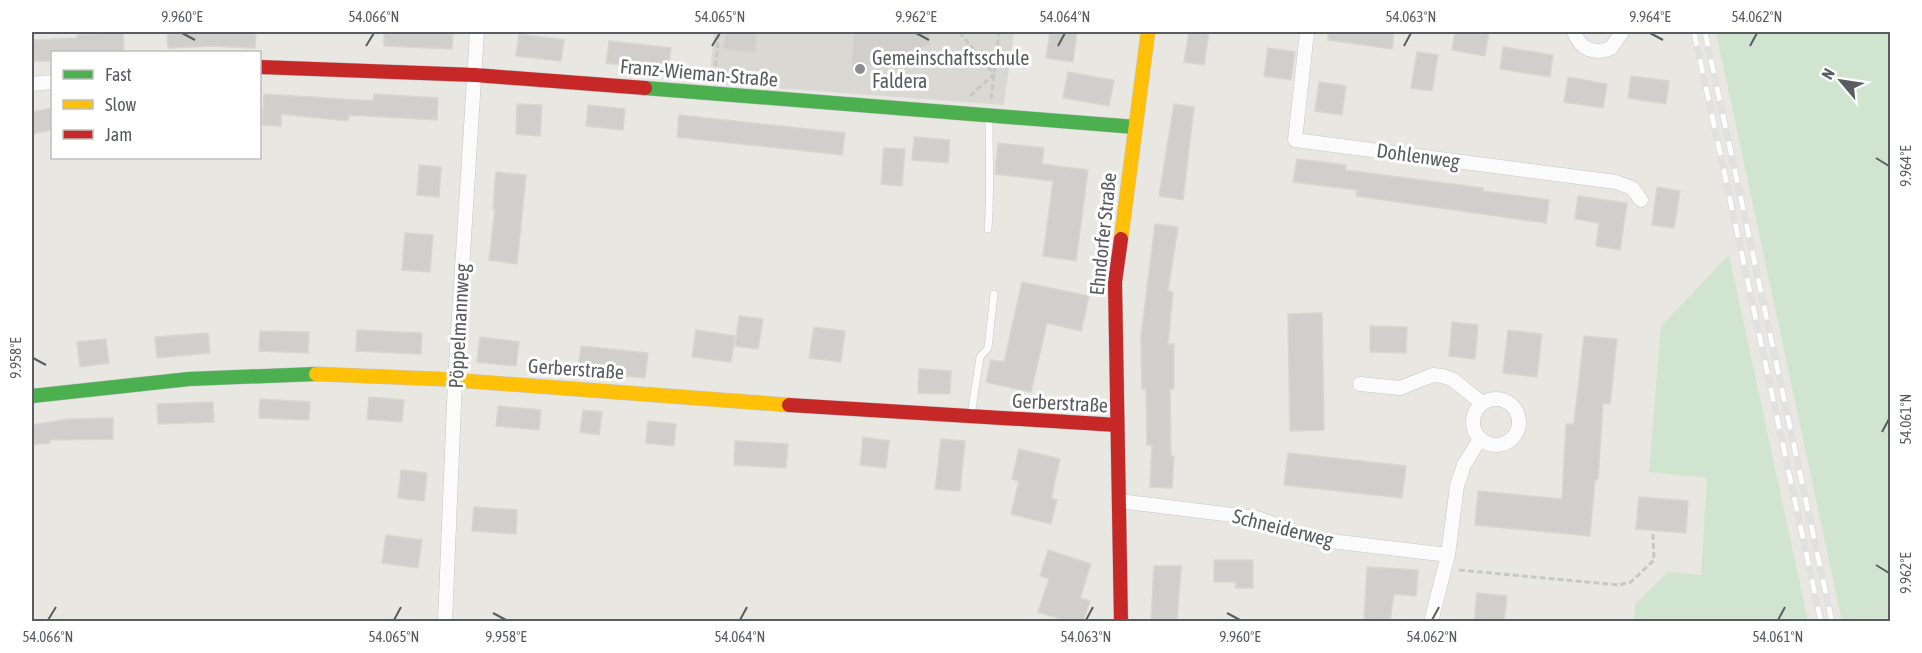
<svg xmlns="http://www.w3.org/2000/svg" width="1922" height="653" viewBox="0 0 1922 653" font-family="'Asap Condensed',sans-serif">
<rect width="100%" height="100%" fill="#e8e7e2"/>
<path fill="#dad8d2" d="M714,32H1014L1004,105L709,83Z"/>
<g fill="#d1e4cf">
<path d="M1716,32H1890V621H1842Z"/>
<path d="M1729,255L1808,621H1634L1635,604L1668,572L1701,575L1707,478L1649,472L1661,326Z"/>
</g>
<g fill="#d0cfcc" stroke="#d7d6d2" stroke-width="1.5">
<path d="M123,32L124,52H52V61H32V40L77,38V35Z"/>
<path d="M167,32H256L255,48L213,46L168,48Z"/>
<path d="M384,32H453L452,49L384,46Z"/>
<path d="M725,32H757L755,53L723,49Z"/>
<path d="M854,32H929L930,45L910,51V55L888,60L889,65L851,66Z"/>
<path d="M1050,32H1077L1073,62L1046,58Z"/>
<path d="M1189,32H1209L1204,65L1184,62Z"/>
<path d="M1328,32H1394L1392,49L1328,40Z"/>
<path d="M1455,32H1489L1485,56L1452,50Z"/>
<path d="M519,34L564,40L561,61L516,56Z"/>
<path d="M609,41L671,48L668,71L606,63Z"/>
<path d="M1503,47L1553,55L1550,77L1500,69Z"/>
<path d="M1268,48L1295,52L1291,80L1264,76Z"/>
<path d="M1417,52L1438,55L1432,91L1411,88Z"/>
<path d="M1068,72L1114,80L1109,106L1063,98Z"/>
<path d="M1631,76L1669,81L1666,104L1628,98Z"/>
<path d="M1568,77L1607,84L1603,108L1564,102Z"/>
<path d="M1319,82L1346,86L1342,115L1315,111Z"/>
<path d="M264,94L373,101L374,94L438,98L437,120L349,115L348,121L281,114V126L262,125Z"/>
<path d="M517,104L542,105L540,136L516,134Z"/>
<path d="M1174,104L1194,107L1183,200L1159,196Z"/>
<path d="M588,105L625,109L623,130L586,126Z"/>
<path d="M52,108V130L32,134V112Z"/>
<path d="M679,115L845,133L842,155L677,137Z"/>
<path d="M914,137L950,140L948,163L912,160Z"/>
<path d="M998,143L1044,148L1042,164L1088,170L1076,261L1043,256L1053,181L995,174Z"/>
<path d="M884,148L905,149L902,186L881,184Z"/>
<path d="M1297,159L1346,165L1345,170L1483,188V191L1549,200L1546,223L1356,196L1357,190L1293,182Z"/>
<path d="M419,165L441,167L439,197L417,195Z"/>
<path d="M496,172L526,175L517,264L489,260L495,209H493Z"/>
<path d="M1657,187L1680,191L1674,228L1652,225Z"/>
<path d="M1578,196L1627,203L1620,250L1596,246L1599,223L1575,219Z"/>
<path d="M1155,224L1178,227L1168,291L1173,292L1168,344H1174V389H1170L1171,456H1174L1172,488L1150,487L1152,445H1147L1146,389H1142L1141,336Z"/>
<path d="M405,233L433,235L430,272L402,270Z"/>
<path d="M1022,282L1089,296L1081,331L1047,323L1031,392L986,382L991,360L1004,362Z"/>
<path d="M1322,313L1324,430L1290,431L1288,314Z"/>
<path d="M739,316L763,319L758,349L735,346Z"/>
<path d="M1452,322L1478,325L1475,359L1449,356Z"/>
<path d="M1370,326L1407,327L1406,353L1370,352Z"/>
<path d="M814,327L845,331L841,362L809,358Z"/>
<path d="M357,330L422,333L421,354L356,351Z"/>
<path d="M696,330L735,336L731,362L692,357Z"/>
<path d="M1508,330L1542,334L1537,377L1503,373Z"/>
<path d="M260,331L309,332L308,353L259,351Z"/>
<path d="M208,333L210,353L157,358L155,337Z"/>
<path d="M1584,336L1617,339L1610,404L1603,403L1598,480H1595L1590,536L1475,525L1478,491L1562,499L1566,424H1574Z"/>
<path d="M480,337L519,342L516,366L477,362Z"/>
<path d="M106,339L109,363L80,367L77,342Z"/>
<path d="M581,346L648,353L645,378L578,371Z"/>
<path d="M919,369L951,371L950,394L918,393Z"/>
<path d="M369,397L404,400L402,422L367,419Z"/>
<path d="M260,399L310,402L309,420L259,418Z"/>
<path d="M213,402L214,422L158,424L157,404Z"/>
<path d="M498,406L541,410L539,430L496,426Z"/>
<path d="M583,410L602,412L599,435L580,432Z"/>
<path d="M113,418V439L50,440V443L32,445V425L70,419Z"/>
<path d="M648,421L676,424L674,446L646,443Z"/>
<path d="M863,437L889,441L886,468L860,465Z"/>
<path d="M941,439L965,441L960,491L935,489Z"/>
<path d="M735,441L788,444L786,468L734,465Z"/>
<path d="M1019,449L1060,459L1051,498L1057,500L1051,524L1011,514L1019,481L1012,479Z"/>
<path d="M1288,453L1406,466L1402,498L1284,485Z"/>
<path d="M401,470L427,473L424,501L398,498Z"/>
<path d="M1639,497L1688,501L1686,533L1636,529Z"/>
<path d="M474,507L517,510L516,534L472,531Z"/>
<path d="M386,535L422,540L418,568L382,563Z"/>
<path d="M1048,550L1091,564L1080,598L1090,601L1083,621H1067L1038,612L1049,579L1040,576Z"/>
<path d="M1214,560H1253V588H1236V582H1214Z"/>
<path d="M1154,566H1181L1177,621H1151Z"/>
<path d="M1367,567L1418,570L1416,596L1394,594L1390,621H1364Z"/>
<path d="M1477,593L1507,596L1504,621H1474Z"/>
</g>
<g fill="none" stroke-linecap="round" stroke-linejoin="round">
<g stroke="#c5c5c5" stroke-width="8">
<g id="lane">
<path d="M988,229C991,192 989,156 989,118"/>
<path d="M971,415L980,357L988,348L994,294"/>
</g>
</g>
<g stroke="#c5c5c5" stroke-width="15">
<g id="street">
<path d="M1307,32L1295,140L1616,182L1632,188L1641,200"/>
<path d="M1574,32C1580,49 1594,55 1611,48L1622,32"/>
<path d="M32,84L52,82"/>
<path d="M1360,384L1400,388L1433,375L1442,376L1452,379L1482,403"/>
<circle cx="1496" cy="422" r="23"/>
<path d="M1119,501L1257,518L1314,539L1448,555"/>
<path d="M445,622L455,380L477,32"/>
<path d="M1431,622L1448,555L1457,486L1464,465L1480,439"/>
</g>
</g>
<g stroke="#c4c4c2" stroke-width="15">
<g id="fast">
<path d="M645,88L1135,127"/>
<path d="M32,396L189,379L316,374"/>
</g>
</g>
<g stroke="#c4c4c2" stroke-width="15">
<g id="slow">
<path d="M1121,239L1148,32"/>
<path d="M316,374L440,379L789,405"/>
</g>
</g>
<g stroke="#c4c4c2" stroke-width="15">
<g id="jam">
<path d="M260,67L475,75L645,88"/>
<path d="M1121,239L1115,282L1121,622"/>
<path d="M789,405L1117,425"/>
</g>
</g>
<g stroke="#c4c9c6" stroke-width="3" stroke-dasharray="6 3" stroke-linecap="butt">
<path d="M959,32L994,74L970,96"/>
<path d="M715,75L719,32"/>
<path d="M991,99L999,32"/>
<path d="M1459,570L1619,585L1631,582L1654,560L1653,534"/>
</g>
<use href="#lane" stroke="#fcfbfb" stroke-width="7"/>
<use href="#street" stroke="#fcfbfb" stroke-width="14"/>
<use href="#fast" stroke="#4caf50" stroke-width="14"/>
<use href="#slow" stroke="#ffc107" stroke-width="14"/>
<use href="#jam" stroke="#c62828" stroke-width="14"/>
<g stroke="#e1e1e0" stroke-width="7">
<g id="rail">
<path d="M1694,32L1821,622"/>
<path d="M1705,32L1832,622"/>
</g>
</g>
<use href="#rail" stroke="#fff" stroke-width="4.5" stroke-dasharray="14" stroke-linecap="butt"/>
</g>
<path fill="none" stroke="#595c60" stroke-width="2" d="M182,33L195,40M916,33L929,40M1650,33L1663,40M366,46L374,33M712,46L720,33M1058,46L1065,33M1404,46L1411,33M1750,46L1757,33M1876,158L1889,166M33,358L46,365M1882,432L1889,419M1876,565L1889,573M493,613L506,620M1227,613L1240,620M48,620L56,607M394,620L401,607M740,620L747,607M1086,620L1093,607M1432,620L1439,607M1778,620L1785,607"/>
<circle fill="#8b8d8e" stroke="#fff" stroke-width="2" cx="860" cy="69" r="6"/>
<g text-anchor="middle" stroke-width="6" stroke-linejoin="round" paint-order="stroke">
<g font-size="20" fill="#595c60" stroke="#fff" text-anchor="start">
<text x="872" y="65">Gemeinschaftsschule<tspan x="872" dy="23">Faldera</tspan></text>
</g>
<g font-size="20" fill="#595c60" stroke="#fff">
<text transform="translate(699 73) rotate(5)" y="7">Franz-Wieman-Straße</text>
<text transform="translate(1418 156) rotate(8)" y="7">Dohlenweg</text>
<text transform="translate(1103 234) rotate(-84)" y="7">Ehndorfer Straße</text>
<text transform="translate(459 326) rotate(-87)" y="7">Pöppelmannweg</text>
<text transform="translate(576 369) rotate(4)" y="7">Gerberstraße</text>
<text transform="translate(1060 403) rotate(3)" y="7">Gerberstraße</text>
<text transform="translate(1283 528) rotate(14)" y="7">Schneiderweg</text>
</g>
</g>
<rect width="1922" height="653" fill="none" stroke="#ffffff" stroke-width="66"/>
<rect x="51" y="51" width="210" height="108" fill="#ffffff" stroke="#bdbebf" stroke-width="1.5"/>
<rect x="63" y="70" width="30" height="9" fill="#4caf50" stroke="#bdbebf" stroke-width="1.5"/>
<text x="105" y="81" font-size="18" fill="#595c60">Fast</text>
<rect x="63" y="100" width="30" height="9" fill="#ffc107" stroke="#bdbebf" stroke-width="1.5"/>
<text x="105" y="111" font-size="18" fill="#595c60">Slow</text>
<rect x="63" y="130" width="30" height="9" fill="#c62828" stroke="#bdbebf" stroke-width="1.5"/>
<text x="105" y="141" font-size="18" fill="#595c60">Jam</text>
<g transform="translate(1841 81) rotate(299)" stroke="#ffffff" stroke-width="4.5" paint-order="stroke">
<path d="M0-4.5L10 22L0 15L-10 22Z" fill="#595c60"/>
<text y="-9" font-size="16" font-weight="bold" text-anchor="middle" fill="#595c60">N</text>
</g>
<rect x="33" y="33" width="1856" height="587" fill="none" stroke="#595c60" stroke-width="2"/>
<g font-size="15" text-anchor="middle" fill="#595c60">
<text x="182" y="22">9.960°E</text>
<text x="374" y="22">54.066°N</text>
<text x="720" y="22">54.065°N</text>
<text x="916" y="22">9.962°E</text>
<text x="1065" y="22">54.064°N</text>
<text x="1411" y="22">54.063°N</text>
<text x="1650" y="22">9.964°E</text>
<text x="1757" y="22">54.062°N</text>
<text transform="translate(1906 166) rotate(-90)" y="5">9.964°E</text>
<text transform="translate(16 358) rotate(-90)" y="5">9.958°E</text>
<text transform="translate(1906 419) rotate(-90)" y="5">54.061°N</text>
<text transform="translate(1906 573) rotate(-90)" y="5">9.962°E</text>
<text x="48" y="642">54.066°N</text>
<text x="394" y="642">54.065°N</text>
<text x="506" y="642">9.958°E</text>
<text x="740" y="642">54.064°N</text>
<text x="1086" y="642">54.063°N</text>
<text x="1240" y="642">9.960°E</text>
<text x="1432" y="642">54.062°N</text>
<text x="1778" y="642">54.061°N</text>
</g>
</svg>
